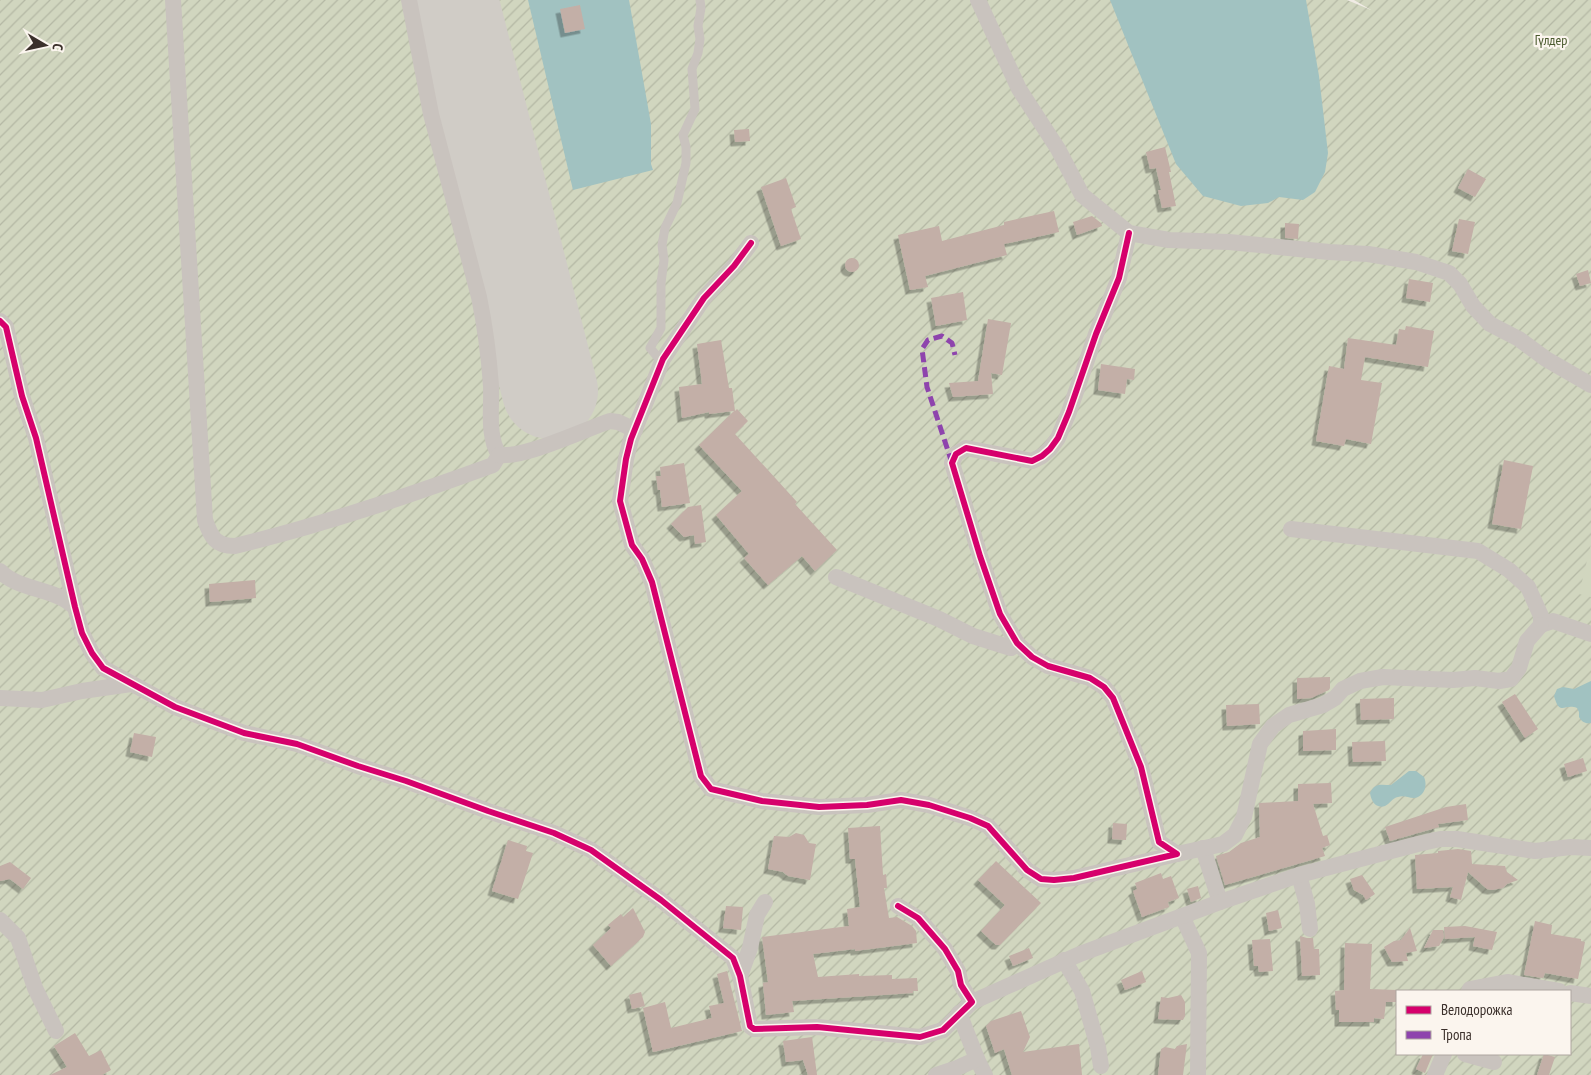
<svg xmlns="http://www.w3.org/2000/svg" width="1591" height="1075" viewBox="0 0 1591 1075" font-family="'PT Sans Narrow',sans-serif">
<defs>
<pattern id="garden-furrows" width="10" height="10" patternUnits="userSpaceOnUse" patternTransform="scale(1.25)"><rect width="10" height="10" fill="#d1d6bf"/><path d="M-1 1l2-2M0 10L10 0M9 11l2-2" fill="none" stroke="#b4b8a4"/></pattern>
<filter id="shadow"><feDropShadow dx="-4.5" dy="4.5" stdDeviation="0" flood-color="#0004"/></filter>
</defs>
<rect width="100%" height="100%" fill="#f0ebe5"/>
<path fill="url(#garden-furrows)" fill-rule="evenodd" d="M0,0H1347L1371,10L1354,0H1591V1075H0ZM1397,991H1570V1054H1397Z"/>
<path fill="#d1d6bf" d="M1591,544V597L1579,594Z"/>
<g fill="#a1c2c1">
<path d="M528,0H629L651,124V164L653,170L573,190Z"/>
<path d="M1110,0H1306L1319,76L1328,153L1325,172L1315,192L1303,200L1279,197L1268,203L1241,206L1203,196L1176,164Z"/>
<path d="M1591,681V723C1585,724 1582,722 1579,717V712L1577,708C1564,703 1560,717 1554,696L1557,689L1563,687L1574,689Z"/>
<path d="M1409,771H1416L1424,777C1428,786 1424,797 1414,798C1408,798 1404,795 1398,797C1392,798 1391,803 1385,806C1376,809 1371,801 1370,793C1375,782 1382,785 1391,785Z"/>
</g>
<g fill="none" stroke-linecap="round" stroke-linejoin="round">
<path stroke="#d0ccc6" stroke-width="96" d="M450,0L550,391"/>
</g>
<g fill="#c3afa7" filter="url(#shadow)">
<path d="M580,5L585,29L565,33L560,9Z"/>
<path d="M749,129L750,141L735,142L734,130Z"/>
<path d="M1165,147L1171,172H1169L1176,206L1162,208L1158,190H1161L1156,168L1150,169L1146,152Z"/>
<path d="M1468,169L1486,179L1475,197L1458,188Z"/>
<path d="M786,178L796,207L791,209L801,239L781,246L761,187Z"/>
<path d="M1054,211L1059,232L1004,244L1007,255L925,276L928,287L910,290L898,235L939,226L942,241L1004,225V222Z"/>
<path d="M1092,216L1101,223L1102,226L1077,235L1073,222Z"/>
<path d="M1459,219L1475,222L1468,254L1452,251Z"/>
<path d="M1285,223L1299,224L1298,239L1285,238Z"/>
<circle cx="852" cy="265" r="7"/>
<path d="M1588,270L1591,283L1580,286L1576,274Z"/>
<path d="M1409,279L1433,283L1430,302L1406,298Z"/>
<path d="M963,292L967,320L936,326L931,298Z"/>
<path d="M988,319L1011,323L1002,375L991,373L993,394L953,397L949,383L978,381Z"/>
<path d="M1406,326L1434,331L1428,367L1365,357L1361,380L1382,383L1371,444L1346,439L1344,446L1316,441L1329,366L1344,369L1348,338L1396,345L1399,329L1405,330Z"/>
<path d="M721,340L729,388H732L735,411L737,409L748,421L735,434L797,502L795,504L837,550L815,571L802,556L768,585L744,558L749,554L716,515L742,491L699,445L734,411L709,414V412L682,418L679,387L702,384L697,344Z"/>
<path d="M1101,364L1135,369L1134,380L1127,379L1125,394L1098,390Z"/>
<path d="M1504,460L1533,466L1521,529L1492,524Z"/>
<path d="M684,463L690,503L662,507L660,490H658L656,476H661L660,467Z"/>
<path d="M701,505L706,542L695,544L694,535L684,537L671,524L688,507Z"/>
<path d="M255,580L256,598L210,602L209,584Z"/>
<path d="M1330,677V688L1329,690L1311,698L1297,699V678Z"/>
<path d="M1515,694L1538,729L1525,738L1502,702Z"/>
<path d="M1394,698V719L1361,720L1360,699Z"/>
<path d="M1259,704L1260,724L1227,726L1226,705Z"/>
<path d="M1336,729V750L1303,751V731Z"/>
<path d="M134,733L156,737L152,757L130,752Z"/>
<path d="M1385,741L1386,761L1353,762L1352,742Z"/>
<path d="M1583,758L1587,771L1568,777L1564,764Z"/>
<path d="M1331,783L1332,803L1313,804L1323,836L1327,835L1330,845L1322,848L1325,856L1225,885L1216,856L1229,852L1241,843L1260,837L1259,803L1298,801V784Z"/>
<path d="M1466,804L1468,820L1438,824L1439,827L1390,841L1385,827L1446,807Z"/>
<path d="M1113,823L1127,824L1126,840L1112,839Z"/>
<path d="M880,826L883,875L886,874L887,888H884L889,918L897,917L912,926L916,931L917,943L855,951V949L813,954L818,977L859,974V976L892,975V979L917,978L918,991H913V993L792,1001L794,1012L766,1015L763,983L768,982L762,937L849,926L847,909L860,907L855,859H850L848,828Z"/>
<path d="M796,833L804,835L809,843L816,844L810,880L788,876L783,872L768,869L774,836L789,837Z"/>
<path d="M508,840L527,846L526,851L533,853L518,899L492,891Z"/>
<path d="M1458,849L1471,851L1472,864L1505,866L1507,872L1518,880L1507,884L1503,888L1492,890L1487,889L1468,872L1461,900L1450,897L1453,887L1417,889L1415,855L1438,853V851Z"/>
<path d="M996,861L1041,903L1000,945H996L981,931L1005,905L978,880Z"/>
<path d="M10,862L31,878L23,889L10,879L0,881V866Z"/>
<path d="M1161,873L1163,879L1171,876L1179,898L1168,902L1169,907L1142,917L1133,891L1137,889L1135,883Z"/>
<path d="M1362,875L1375,894L1366,900L1363,895L1354,890L1350,879Z"/>
<path d="M1198,886L1201,898L1191,902L1187,889Z"/>
<path d="M726,906L743,907L741,930L723,928Z"/>
<path d="M633,908L645,932L643,937L611,966L593,945L611,928L608,925L621,914L623,917Z"/>
<path d="M1278,910L1282,928L1269,931L1266,913Z"/>
<path d="M1535,921L1552,925L1551,934L1581,939V941L1585,942L1578,979L1545,973L1543,978L1524,975Z"/>
<path d="M1465,926L1497,932L1492,950L1473,946L1475,937L1445,939L1444,927Z"/>
<path d="M1410,928L1417,951L1406,953L1408,961L1392,962L1384,947L1394,941L1401,940Z"/>
<path d="M1433,930H1443L1444,937L1439,946L1424,948Z"/>
<path d="M1300,936L1307,938H1313L1314,949H1319L1320,975L1302,976Z"/>
<path d="M1270,939L1273,971L1259,972L1258,966H1254L1252,940Z"/>
<path d="M1345,943L1372,944L1370,989L1397,990V1002H1386L1384,1019L1374,1018V1022H1339V1010H1336L1335,991L1344,990Z"/>
<path d="M1029,948L1033,958L1013,966L1009,956Z"/>
<path d="M727,971L742,1031L653,1052L643,1008L665,1002L671,1028L712,1018L709,1006L724,1003L717,974Z"/>
<path d="M1142,971L1146,982L1125,990L1121,980Z"/>
<path d="M641,992L645,1006L632,1009L629,995Z"/>
<path d="M1181,995L1185,1002V1016L1183,1020L1158,1019L1161,997L1168,998Z"/>
<path d="M1021,1011L1030,1037L1023,1052L1079,1044L1082,1075H1012L1004,1049L995,1053L986,1026L991,1021Z"/>
<path d="M75,1033L89,1056L101,1050L111,1070L102,1075H50L67,1067L54,1046Z"/>
<path d="M812,1037L817,1075H808L803,1060L786,1062L783,1041Z"/>
<path d="M1187,1044L1183,1075H1158L1161,1049L1165,1047L1175,1049L1177,1046Z"/>
<path d="M1423,1054H1433L1425,1073L1416,1069Z"/>
<path d="M1544,1054L1555,1057L1549,1075H1537Z"/>
</g>
<g fill="none" stroke-linecap="round" stroke-linejoin="round">
<path stroke="#c9c3be" stroke-width="9" d="M662,362L650,348L661,328V283L664,260L662,245L665,228L677,203L686,163V147L683,135L695,109L692,69L698,53L700,39L698,26L701,8L700,0"/>
<g stroke="#c9c3be" stroke-width="16">
<path d="M173,0L205,520C211,537 215,546 235,546C323,525 408,496 493,465L499,455C487,435 492,409 491,386C489,357 485,326 479,297L431,114L409,0"/>
<path d="M978,0L1019,89L1058,149L1082,195L1129,233L1169,240L1229,242L1329,252L1368,254L1416,262L1449,273L1460,284L1473,306L1490,324L1519,339L1546,359L1591,385"/>
<path d="M751,243L734,266L704,298L663,359L631,439L626,459L620,501L632,545L642,559L652,582L701,776L711,789L762,801L819,807L867,805L901,800L929,805L970,818L988,826L1027,870L1041,879L1054,880L1074,878L1177,854L1159,842L1141,767L1113,698L1104,687L1090,678L1048,666L1032,657L1017,643L1000,614L980,556L952,463L956,454L966,448L1032,461L1042,456L1050,449L1058,438L1069,412L1096,334L1119,278L1129,233"/>
<path d="M0,321L6,327L22,396L36,438L75,607L82,633L92,653L103,668L175,707L244,733L297,744L358,766L406,781L488,811L554,833L591,850L661,900L733,958L740,976L750,1026L754,1029L817,1027L920,1037L943,1030L972,1002L961,985L958,971L945,949L918,918L898,906"/>
<path d="M499,455C525,458 583,430 610,421L618,422L635,430"/>
<path d="M1291,529L1478,551L1509,570L1528,587L1541,616V625L1553,621L1591,634"/>
<path d="M0,571C15,587 42,588 62,598C66,600 71,604 75,607"/>
<path d="M836,577L939,619L973,636L1011,648L1017,643"/>
<path d="M0,698L42,700L82,691L131,684"/>
<path d="M1203,848L1220,902"/>
<path d="M1177,854L1223,844L1235,835L1244,817L1260,744L1273,726L1289,715L1323,705L1335,698L1343,689L1360,681L1383,677L1453,680L1475,678L1499,681L1511,679L1519,668L1527,641L1541,625"/>
<path d="M1299,875L1307,904L1310,929"/>
<path d="M1182,916L1199,953L1198,1075"/>
<path d="M0,920L18,938L35,988L56,1031"/>
<path d="M1064,960L1082,991L1098,1047L1101,1066"/>
<path d="M740,976L750,948L757,915L765,902"/>
<path d="M1469,991L1470,989L1507,982L1559,991"/>
<path d="M1570,993L1591,996"/>
<path d="M972,1002L1080,954L1220,902L1299,875L1418,844L1440,839H1457L1535,851L1571,847L1591,848"/>
<path d="M1465,1054L1494,1062"/>
<path d="M977,1059L985,1075"/>
<path d="M936,1075L957,1068L977,1059L959,1013"/>
<path d="M1435,1075L1444,1054"/>
</g>
<path stroke="#8e44ad" stroke-width="5" stroke-dasharray="10 5" stroke-linecap="butt" d="M952,463L927,387L922,349L928,340L942,336L952,343L955,355"/>
<g stroke="#fbf5ee" stroke-width="9">
<g id="cycleway">
<path d="M751,243L734,266L704,298L663,359L631,439L626,459L620,501L632,545L642,559L652,582L701,776L711,789L762,801L819,807L867,805L901,800L929,805L970,818L988,826L1027,870L1041,879L1054,880L1074,878L1177,854L1159,842L1141,767L1113,698L1104,687L1090,678L1048,666L1032,657L1017,643L1000,614L980,556L952,463L956,454L966,448L1032,461L1042,456L1050,449L1058,438L1069,412L1096,334L1119,278L1129,233"/>
<path d="M0,321L6,327L22,396L36,438L75,607L82,633L92,653L103,668L175,707L244,733L297,744L358,766L406,781L488,811L554,833L591,850L661,900L733,958L740,976L750,1026L754,1029L817,1027L920,1037L943,1030L972,1002L961,985L958,971L945,949L918,918L898,906"/>
</g>
</g>
<use href="#cycleway" stroke="#d6006c" stroke-width="6"/>
</g>
<g text-anchor="middle" stroke-width="4.5" stroke-linejoin="round" paint-order="stroke">
<g font-size="14" fill="#4a5a2e" stroke="#fbf5ee">
<text x="1551" y="45">Гүлдер</text>
</g>
</g>
<rect x="1396" y="990" width="175" height="65" fill="#fbf5ee" stroke="#aea6a0"/>
<rect x="1406" y="1006" width="25" height="8" fill="#d6006c" stroke="#aea6a0"/>
<text x="1441" y="1015" font-size="15" fill="#3b302b">Велодорожка</text>
<rect x="1406" y="1031" width="25" height="8" fill="#8e44ad" stroke="#aea6a0"/>
<text x="1441" y="1040" font-size="15" fill="#3b302b">Тропа</text>
<g transform="translate(45 45) rotate(99)" stroke="#fbf5ee" stroke-width="4" paint-order="stroke">
<path d="M0-4L9 19L0 12L-9 19Z" fill="#3b302b"/>
<text y="-8" font-size="14" font-weight="bold" text-anchor="middle" fill="#3b302b">С</text>
</g>
</svg>
